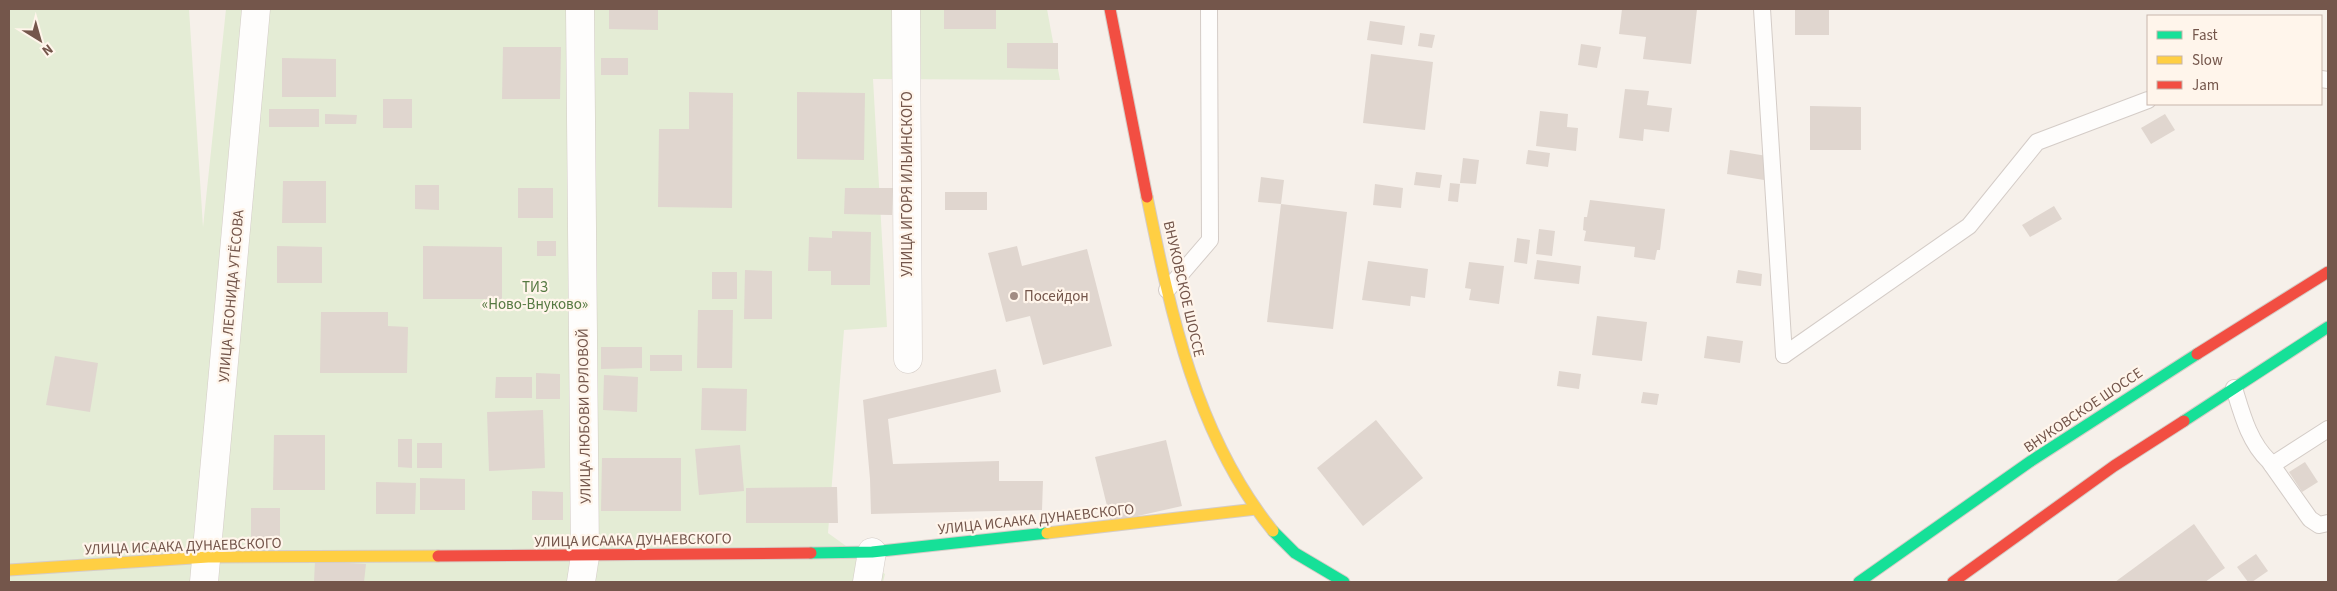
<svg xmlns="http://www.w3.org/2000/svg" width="2337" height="591" viewBox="0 0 2337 591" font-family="'Source Sans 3',sans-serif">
<rect width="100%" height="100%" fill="#f6f0ea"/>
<path fill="#e4ecd5" d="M9,9H189L203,227L226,9H1047L1060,80L873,79L887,327L844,330L828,533L885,574L883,582H9Z"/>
<g fill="#e0d6cf">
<path d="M609,9H658V30L609,29Z"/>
<rect x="944" y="9" width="52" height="20"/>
<path d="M1622,9H1697L1691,64L1643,59L1646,37L1619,34Z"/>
<rect x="1795" y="9" width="34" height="26"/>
<path d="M1370,21L1405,26L1402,45L1367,40Z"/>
<path d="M1420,33L1435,35L1432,48L1418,46Z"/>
<path d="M1007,43H1058V69L1007,68Z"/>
<path d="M1581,44L1601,47L1597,68L1578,65Z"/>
<path d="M503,47H561L560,99H502Z"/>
<path d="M1371,54L1433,62L1425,130L1363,123Z"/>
<path d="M282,58L336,59V97H282Z"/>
<rect x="601" y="58" width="27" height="17"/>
<path d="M1625,89L1649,91L1647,105L1672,108L1669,132L1644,129L1643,141L1619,138Z"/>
<path d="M689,92L733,93L732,208L658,207L659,129H689Z"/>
<path d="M797,92L865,93L864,160L797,159Z"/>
<rect x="383" y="99" width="29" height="29"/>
<path d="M1810,106L1861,107V150H1810Z"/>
<rect x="269" y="109" width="50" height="18"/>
<path d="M1540,111L1568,114L1567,127L1578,128L1576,151L1536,146Z"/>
<path d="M325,114L357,115L356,124H325Z"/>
<path d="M2165,114L2175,130L2151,144L2141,128Z"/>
<path d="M1528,150L1550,153L1548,167L1526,164Z"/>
<path d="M1730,150L1767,156L1764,180L1727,174Z"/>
<path d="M1463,158L1479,160L1476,184L1460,183Z"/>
<path d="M1416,172L1442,175L1440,188L1414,185Z"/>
<path d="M1261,177L1284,180L1281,204L1347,212L1333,329L1267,322L1281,204L1258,202Z"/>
<path d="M283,181H326V223H282Z"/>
<path d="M1450,183L1460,184L1458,202L1448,201Z"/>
<path d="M1375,184L1403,188L1401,208L1373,205Z"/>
<path d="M415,185H439V210L415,209Z"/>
<rect x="518" y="188" width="35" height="30"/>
<path d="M845,188H893L892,215L844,214Z"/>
<rect x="945" y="192" width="42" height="18"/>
<path d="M1590,200L1665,209L1660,250H1657L1655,260L1634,257L1635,247L1584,241L1586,231L1583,230L1584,217H1587Z"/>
<path d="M2054,206L2062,219L2030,237L2022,225Z"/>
<path d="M1539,229L1555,231L1552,256L1536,254Z"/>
<path d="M832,231L871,232L870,285H831V271H808L809,237L832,238Z"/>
<path d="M1517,238L1530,240L1527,264L1514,262Z"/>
<rect x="537" y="241" width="19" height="15"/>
<path d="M277,246L322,247V283H277Z"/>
<path d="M423,246L502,247V299H423Z"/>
<path d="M1017,246L1022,266L1087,249L1112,346L1043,365L1030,316L1006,322L988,253Z"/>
<path d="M1537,260L1581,266L1579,284L1534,279Z"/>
<path d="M1368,261L1428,269L1425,298L1411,296L1410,306L1362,300Z"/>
<path d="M1469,262L1504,266L1499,304L1469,300L1471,289L1465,288Z"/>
<path d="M745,270L772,271V319H744Z"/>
<path d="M1738,270L1762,274L1761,286L1736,283Z"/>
<rect x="712" y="272" width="25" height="27"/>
<path d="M698,310H733L732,368H697Z"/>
<path d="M321,312H388V326L408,327L407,373H320Z"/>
<path d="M1597,316L1647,322L1642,361L1592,355Z"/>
<path d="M1707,336L1743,341L1740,363L1704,358Z"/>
<path d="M601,347H642V368L601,369Z"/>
<rect x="650" y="355" width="32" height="16"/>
<path d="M55,356L98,363L90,412L46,405Z"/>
<path d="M996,369L1001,392L888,419L893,464L999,461V481H1043L1042,510L871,514L870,479L863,400Z"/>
<path d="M1559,371L1581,374L1579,389L1557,386Z"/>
<path d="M536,373L560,374V399H536Z"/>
<path d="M604,375L638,377L637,412L603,410Z"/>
<path d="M496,377H532V398H495Z"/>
<path d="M702,388L747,389L746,431L701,430Z"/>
<path d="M1643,392L1659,394L1657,405L1641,403Z"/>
<path d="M543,410L545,468L489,471L487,412Z"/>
<path d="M1376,420L1423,478L1363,526L1317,468Z"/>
<path d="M274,435H325V490H273Z"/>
<path d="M398,439H412V468L398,467Z"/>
<path d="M1166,440L1182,506L1111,522L1095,457Z"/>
<rect x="417" y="443" width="25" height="25"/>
<path d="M740,445L744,491L699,495L695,449Z"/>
<path d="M602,458H681V511H601Z"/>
<path d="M2305,462L2318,482L2302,492L2289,472Z"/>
<path d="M420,478L465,479V510H420Z"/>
<path d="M376,482L416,483L415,514H376Z"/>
<path d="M837,487L838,523H746V488Z"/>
<path d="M532,491L563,492V520H532Z"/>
<rect x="251" y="508" width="29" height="30"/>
<path d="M2194,524L2225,568L2205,582H2115Z"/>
<path d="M2256,554L2268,571L2252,582H2248L2237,567Z"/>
<path d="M315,561L366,564L364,582H314Z"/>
</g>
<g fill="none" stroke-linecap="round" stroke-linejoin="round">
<g stroke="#d4ccc7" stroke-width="18">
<g id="lane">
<path d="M1762,9L1784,355"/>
<path d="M2321,79L2328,80"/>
<path d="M1167,290L1210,240L1209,9"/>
<path d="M1784,355L1969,226L2037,142L2148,100"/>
<path d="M2234,388C2242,414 2249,442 2269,461L2310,519L2319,525L2328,523"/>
<path d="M2272,465L2328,429"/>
</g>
</g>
<g stroke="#d4ccc7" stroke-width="29">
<g id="street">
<path d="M580,9L585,556L581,582"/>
<path d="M906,9L908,359"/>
<path d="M204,582L256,9"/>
<path d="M867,582L872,552"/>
</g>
</g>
<g stroke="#d5ccc6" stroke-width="13">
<g id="fast">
<path d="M2184,421L2328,327"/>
<path d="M1273,531L1295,553L1344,582"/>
<path d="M811,553L872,552L1047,533"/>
<path d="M1859,582L2031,461L2197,354"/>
</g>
</g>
<g stroke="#d5ccc6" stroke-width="13">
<g id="slow">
<path d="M1147,197C1171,314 1196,436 1273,531"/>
<path d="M1047,533L1256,509"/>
<path d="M9,570L208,557L438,556"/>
</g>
</g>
<g stroke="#d5ccc6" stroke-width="13">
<g id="jam">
<path d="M1110,9L1147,197"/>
<path d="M2197,354L2328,272"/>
<path d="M438,556L811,553"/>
<path d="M1953,582L2114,466L2184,421"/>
</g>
</g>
<use href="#lane" stroke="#fefdfc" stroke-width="16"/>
<use href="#street" stroke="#fefdfc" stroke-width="28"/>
<use href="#fast" stroke="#16e098" stroke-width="11"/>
<use href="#slow" stroke="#ffcf43" stroke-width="11"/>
<use href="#jam" stroke="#f24e42" stroke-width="11"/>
</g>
<circle fill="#a28c83" stroke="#fff5eb" stroke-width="2" cx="1014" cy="296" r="5"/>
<g text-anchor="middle" stroke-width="4.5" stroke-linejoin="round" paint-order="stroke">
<g font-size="15" fill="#74564b" stroke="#fff5eb">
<text transform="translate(907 184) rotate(-90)" y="5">УЛИЦА ИГОРЯ ИЛЬИНСКОГО</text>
<text transform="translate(1184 289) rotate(77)" y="5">ВНУКОВСКОЕ ШОССЕ</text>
<text transform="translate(231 296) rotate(-85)" y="5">УЛИЦА ЛЕОНИДА УТЁСОВА</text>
<text transform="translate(2083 410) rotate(-34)" y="5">ВНУКОВСКОЕ ШОССЕ</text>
<text transform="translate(584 416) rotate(-91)" y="5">УЛИЦА ЛЮБОВИ ОРЛОВОЙ</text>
<text transform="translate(1036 519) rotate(-6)" y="5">УЛИЦА ИСААКА ДУНАЕВСКОГО</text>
<text transform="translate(633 540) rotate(-1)" y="5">УЛИЦА ИСААКА ДУНАЕВСКОГО</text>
<text transform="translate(183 546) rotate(-2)" y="5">УЛИЦА ИСААКА ДУНАЕВСКОГО</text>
</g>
<g font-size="15" fill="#567942" stroke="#fff5eb">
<text x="535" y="292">ТИЗ<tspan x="535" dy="17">«Ново-Внуково»</tspan></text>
</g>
<g font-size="15" fill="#74564b" stroke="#fff5eb" text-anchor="start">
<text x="1024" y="301">Посейдон</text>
</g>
</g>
<rect width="2337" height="591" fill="none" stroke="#74564b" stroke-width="20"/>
<rect x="2147" y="15" width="175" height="90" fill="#fff5eb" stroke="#c7b5ab"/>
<rect x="2157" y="31" width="25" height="8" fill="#16e098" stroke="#c7b5ab"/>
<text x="2192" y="40" font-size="15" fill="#74564b">Fast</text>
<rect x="2157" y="56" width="25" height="8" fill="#ffcf43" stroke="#c7b5ab"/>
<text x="2192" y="65" font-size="15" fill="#74564b">Slow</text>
<rect x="2157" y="81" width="25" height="8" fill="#f24e42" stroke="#c7b5ab"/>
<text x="2192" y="90" font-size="15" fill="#74564b">Jam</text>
<g transform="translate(40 40) rotate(143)" stroke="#fff5eb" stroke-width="4" paint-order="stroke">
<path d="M0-4L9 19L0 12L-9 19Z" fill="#74564b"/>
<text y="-8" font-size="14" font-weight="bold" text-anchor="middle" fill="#74564b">N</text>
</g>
</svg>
